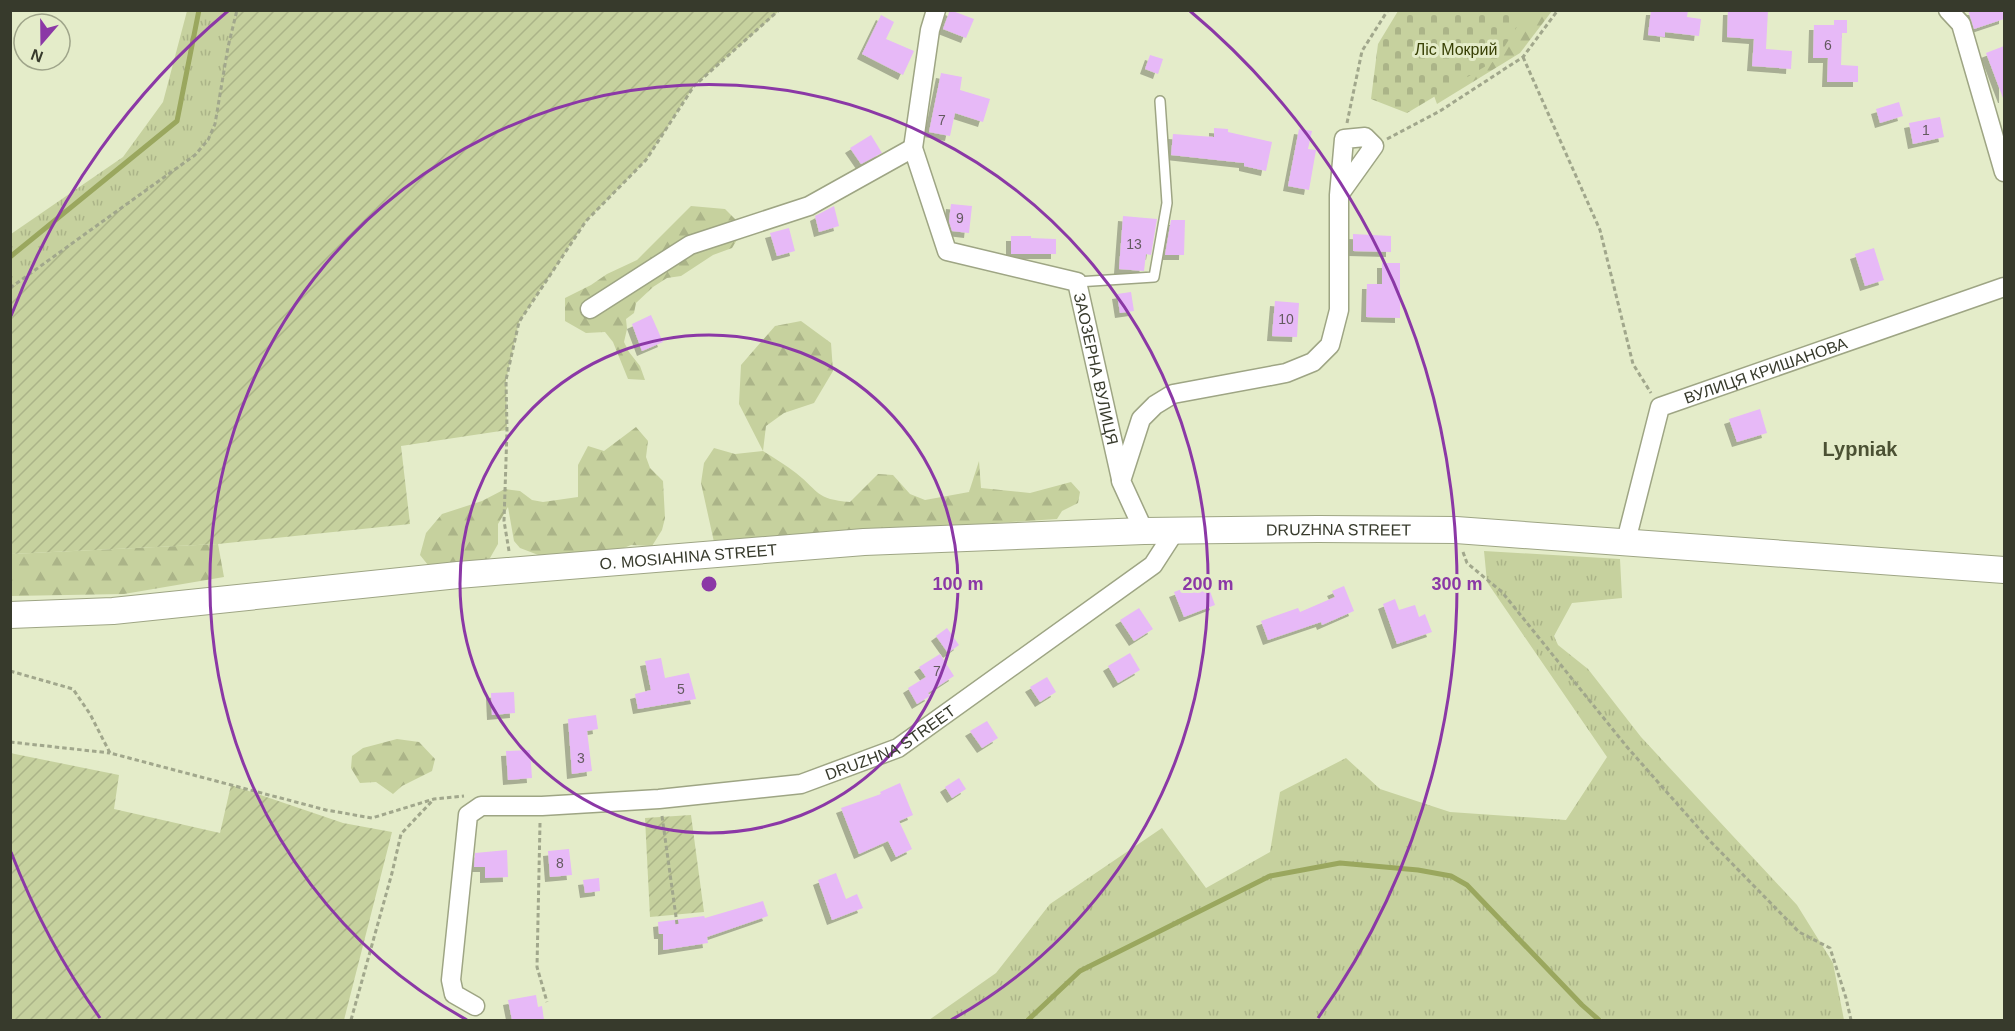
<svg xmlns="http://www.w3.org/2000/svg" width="2015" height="1031" viewBox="0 0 2015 1031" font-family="Helvetica,sans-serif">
<defs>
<pattern id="grass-tufts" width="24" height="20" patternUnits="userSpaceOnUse" patternTransform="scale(1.5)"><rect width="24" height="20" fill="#c6d19e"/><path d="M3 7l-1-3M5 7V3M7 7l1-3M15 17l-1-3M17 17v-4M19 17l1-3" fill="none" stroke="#abb488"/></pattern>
<pattern id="forest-firs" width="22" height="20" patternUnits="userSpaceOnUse" patternTransform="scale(1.5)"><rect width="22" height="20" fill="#c6d19e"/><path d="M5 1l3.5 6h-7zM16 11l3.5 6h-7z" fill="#abb488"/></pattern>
<pattern id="cemetery-stones" width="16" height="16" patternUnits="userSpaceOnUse" patternTransform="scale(1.5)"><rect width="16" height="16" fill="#c6d19e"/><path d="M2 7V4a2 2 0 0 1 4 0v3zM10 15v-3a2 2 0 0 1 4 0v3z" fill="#abb488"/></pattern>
<pattern id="garden-furrows" width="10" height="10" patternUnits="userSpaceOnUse" patternTransform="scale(1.5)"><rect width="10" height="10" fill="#c6d19e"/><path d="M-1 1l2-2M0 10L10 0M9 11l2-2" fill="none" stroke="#abb488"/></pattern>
<filter id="shadow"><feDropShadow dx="-5" dy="5" stdDeviation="0" flood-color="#0004"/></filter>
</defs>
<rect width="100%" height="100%" fill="#e4ecc9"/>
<g fill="url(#grass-tufts)">
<path d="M187,11H237L228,47L215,124L208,140L195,155L11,288V234L123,157L163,102Z"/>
<path d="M1484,551L1620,559L1622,598L1572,603L1554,636L1558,645L1588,669L1641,737L1797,905L1833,963L1844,1020H929L996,973L1050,904L1162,828L1206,888L1270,852L1280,792L1346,758L1380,789L1450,812L1566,820L1607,757L1487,582Z"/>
</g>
<g fill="url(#forest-firs)">
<path d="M1403,11H1552L1520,53L1437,104Z"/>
<path d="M691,206L725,209L744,228L732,248L713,255L681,276L667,278L653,287L636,303L634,313L626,319L627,329L624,342L629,352L640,366L645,380L628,379L613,342L605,332L586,333L565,321V298L591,285L607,274L637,260Z"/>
<path d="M801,321L831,343L833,371L814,403L784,413L766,426L763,451C774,458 786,465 796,473C820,492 815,499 850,502L878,474L893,475L910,494L925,500L969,492L979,461L981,488L1030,493L1071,482L1080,492L1078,503L1062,511L1057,519L714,542L701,483L704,463L714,448L735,454L763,451L739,404L741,365L775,326Z"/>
<path d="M636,427L648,441L646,457L650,468L663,481L665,518L662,530L652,546L631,545L612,553L541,556L520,548L514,541L508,507L498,524V544L490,558L476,566L432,570L420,555L426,533L442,514L482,501L505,489L520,491L532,500L543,502L578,497V465L588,446L604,451Z"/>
<path d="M218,544L224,577L124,594L11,596V554Z"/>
<path d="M397,739L419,742L435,759L432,771L402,786L393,794L376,782L360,783L351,768L352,756L363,748Z"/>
</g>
<path fill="url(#cemetery-stones)" d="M1398,11V10L1527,11L1496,60L1407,113L1371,99L1378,44Z"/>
<g fill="url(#garden-furrows)">
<path d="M237,11H779L694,86L646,160L586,221L519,322L506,380L507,430L401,446L410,524L218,544L11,554V288L195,155L208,140L215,124L228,47Z"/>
<path d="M10,753L119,775L114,809L220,833L231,785L343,823L392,832L344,1020H11Z"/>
<path d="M691,815L704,912L650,917L645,818Z"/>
</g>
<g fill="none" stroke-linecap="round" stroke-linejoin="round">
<g stroke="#9aa75e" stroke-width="5">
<path d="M10,257L177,121L199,10"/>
<path d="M1028,1020L1080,971L1270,876L1340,863L1418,870L1451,876L1467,885L1582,1005L1599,1020"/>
</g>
</g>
<g fill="#e7b9f7" filter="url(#shadow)">
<path d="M950,10L974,19L966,38L943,29Z"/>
<path d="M1651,10H1688L1687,17L1701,19L1699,36L1665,32V37L1648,35Z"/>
<path d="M1728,10H1768L1766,49L1792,51L1791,69L1752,66L1754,39L1727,37Z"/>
<path d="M1968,10H2004V19L1974,29Z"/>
<path d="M881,15L894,22L886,39L914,51L903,75L862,54Z"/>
<path d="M1834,20H1847V33H1842L1841,65L1858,66V82H1827L1828,58H1813L1814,25H1834Z"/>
<path d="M2004,46V98H2003L1986,53Z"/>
<path d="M1150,55L1163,59L1158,74L1145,69Z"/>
<path d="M941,73L962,77L960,90L990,99L983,122L955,113L950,136L929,132Z"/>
<path d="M1899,102L1903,116L1880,123L1876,109Z"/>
<path d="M1940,117L1944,137L1913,144L1909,123Z"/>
<path d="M1214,128L1228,129V132L1272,142L1266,171L1244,166V163L1171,155L1173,134L1214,137Z"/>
<path d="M1299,129L1312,131L1308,149L1316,150L1309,190L1288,186Z"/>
<path d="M871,135L882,153L861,164L850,148Z"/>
<path d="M951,204L972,206L969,233L952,231L949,221Z"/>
<path d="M834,206L839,226L819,232L815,216Z"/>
<path d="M1123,216L1157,219L1151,255L1146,254L1144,271L1119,269Z"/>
<path d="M1171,220H1185L1184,255H1165Z"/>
<path d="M789,228L795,251L777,256L770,233Z"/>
<path d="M1353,234L1391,236V252L1353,251Z"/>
<path d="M1011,236H1031V238L1056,239V254H1011Z"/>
<path d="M1874,248L1884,280L1865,286L1855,254Z"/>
<path d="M1382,263H1400V318L1366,317L1367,284H1382Z"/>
<path d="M1131,292L1134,311L1120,313L1117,294Z"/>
<path d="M1275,301L1299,303L1297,337L1272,336Z"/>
<path d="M651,315L663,342L642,351L632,324Z"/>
<path d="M1760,409L1767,433L1737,442L1729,419Z"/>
<path d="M1206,580L1215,605L1184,617L1174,592Z"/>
<path d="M1344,586L1354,611L1322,625L1321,622L1268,640L1261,621L1298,608L1300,612L1335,597L1332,591Z"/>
<path d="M1395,599L1399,610L1415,605L1419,617L1425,614L1432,632L1397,644L1383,604Z"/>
<path d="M1139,608L1153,629L1134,641L1120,620Z"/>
<path d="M947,628L959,645L948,653L936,636Z"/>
<path d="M1130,653L1140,670L1118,683L1108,666Z"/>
<path d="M940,654L954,676L928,693L930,696L917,704L908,688L926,677L919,667Z"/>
<path d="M661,658L665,678L689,673L696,699L638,709L635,694L651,690L645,661Z"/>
<path d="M1047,677L1056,692L1040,702L1030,687Z"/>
<path d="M514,692L515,713L492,715L491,693Z"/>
<path d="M596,715L598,729L587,731L592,771L572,774L568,719Z"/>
<path d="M987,721L998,738L982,748L970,731Z"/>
<path d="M530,750L532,778L508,780L506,751Z"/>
<path d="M959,778L966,789L952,798L945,787Z"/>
<path d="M900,783L913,815L899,821L912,849L896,857L888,841L859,854L841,808L881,794L880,792Z"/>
<path d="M569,849L572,875L550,877L548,851Z"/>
<path d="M507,850L508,877L485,878V867H474L475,853Z"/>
<path d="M836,873L846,899L857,894L863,908L832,920L818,880Z"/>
<path d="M599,878L600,891L585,893L583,880Z"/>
<path d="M763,901L768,916L707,937L708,943L663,950V934H659L658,922L704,916L705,918Z"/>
<path d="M536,995L538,1007L542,1006L544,1020H512L508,1000Z"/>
</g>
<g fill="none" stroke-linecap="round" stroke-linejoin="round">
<g stroke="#9ea584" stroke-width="12">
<path id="lane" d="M1077,282L1154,277L1167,203L1160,101"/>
</g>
<g stroke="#9ea584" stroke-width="21">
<g id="street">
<path id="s1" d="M936,10L930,30L913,148L947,251L1077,282L1121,479"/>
<path d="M1948,10L1961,24L2004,172"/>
<path d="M590,309L690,245L809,206L913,148"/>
<path d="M1144,531L1121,481L1141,419L1155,405L1173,394L1286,373L1313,362L1330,345L1339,310V195L1344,139L1365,137L1374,146L1339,195"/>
<path id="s2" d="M1626,541L1660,407L2004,287"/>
<path id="s3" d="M475,1006L454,994L451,980L468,815L481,806H542L659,799L801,784L898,748L1153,565L1175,531"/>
</g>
</g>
<g stroke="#9ea584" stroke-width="28">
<g id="secondary">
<path id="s4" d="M10,615L113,611L458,575L864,542L1144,531L1318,529L1456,530L2004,570"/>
</g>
</g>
<g stroke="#a1a78c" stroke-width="3" stroke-dasharray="4.5 3" stroke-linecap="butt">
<path d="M1523,57L1600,230L1633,364L1651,393"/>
<path d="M1347,123L1362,51L1388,10"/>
<path d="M1387,139L1440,111L1523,57L1558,10"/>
<path d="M10,288L195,155L208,140L215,124L228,47L237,10"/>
<path d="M509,551L504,521L507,430L506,380L519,322L586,221L646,160L694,86L779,10"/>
<path d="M1463,552L1467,563L1502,592L1627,747L1710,841L1799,932L1830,948L1846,998L1851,1020"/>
<path d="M10,671L73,689L90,714L110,753L326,810L372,818L434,799L464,796"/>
<path d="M10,742L110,753"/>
<path d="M662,816L677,924"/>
<path d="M540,823L537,967L547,1002"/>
<path d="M351,1020L392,873L401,834L433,800"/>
</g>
<use href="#lane" stroke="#fff" stroke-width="9"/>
<use href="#street" stroke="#fff" stroke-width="18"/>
<use href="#secondary" stroke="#fff" stroke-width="26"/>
</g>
<g fill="none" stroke="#8b38a6" stroke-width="3">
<circle cx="709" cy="584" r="249"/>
<path d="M467 1020A499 499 0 1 1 951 1020"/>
<path d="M100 1018A748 748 0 0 1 11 852M11 316A748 748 0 0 1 228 11M1190 11A748 748 0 0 1 1318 1018"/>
</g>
<g text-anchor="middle" stroke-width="6" stroke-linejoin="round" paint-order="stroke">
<g font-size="14" fill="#635a5f">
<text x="1828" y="50">6</text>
<text x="942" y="125">7</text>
<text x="1926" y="135">1</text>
<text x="960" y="223">9</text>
<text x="1134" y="249">13</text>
<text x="1286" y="324">10</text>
<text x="937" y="676">7</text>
<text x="681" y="694">5</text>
<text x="581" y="763">3</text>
<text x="560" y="868">8</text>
</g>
<g font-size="16" fill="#384005" stroke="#e4ecc9">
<text x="1456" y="55">Ліс Мокрий</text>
</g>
<g font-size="16" fill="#373a2c" stroke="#e4ecc9">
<text dy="6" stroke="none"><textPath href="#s1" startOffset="471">ЗАОЗЕРНА ВУЛИЦЯ</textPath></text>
<text dy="6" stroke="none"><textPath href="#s2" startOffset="250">ВУЛИЦЯ КРИШАНОВА</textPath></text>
<text dy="6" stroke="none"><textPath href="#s4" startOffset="1332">DRUZHNA STREET</textPath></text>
<text dy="6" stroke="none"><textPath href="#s4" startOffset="681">O. MOSIAHINA STREET</textPath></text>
<text dy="6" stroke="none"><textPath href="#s3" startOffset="640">DRUZHNA STREET</textPath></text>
</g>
<g font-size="20" font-weight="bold" fill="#4b5133" stroke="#e4ecc9">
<text x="1860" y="456">Lypniak</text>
</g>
</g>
<circle cx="709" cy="584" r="9" fill="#8b38a6" stroke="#e4ecc9" stroke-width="3"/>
<g font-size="18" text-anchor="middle" font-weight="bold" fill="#8b38a6" stroke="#e4ecc9" stroke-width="6" stroke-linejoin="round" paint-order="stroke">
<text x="958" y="590">100 m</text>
<text x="1208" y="590">200 m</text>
<text x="1457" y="590">300 m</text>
</g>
<rect width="2015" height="1031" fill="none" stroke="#373a2c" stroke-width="24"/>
<g transform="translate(42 42) rotate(200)"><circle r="28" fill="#e4ecc9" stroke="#9fa58a" stroke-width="1.5"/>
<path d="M0-4.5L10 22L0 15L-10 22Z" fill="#8b38a6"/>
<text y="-9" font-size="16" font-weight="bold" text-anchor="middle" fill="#373a2c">N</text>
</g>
</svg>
